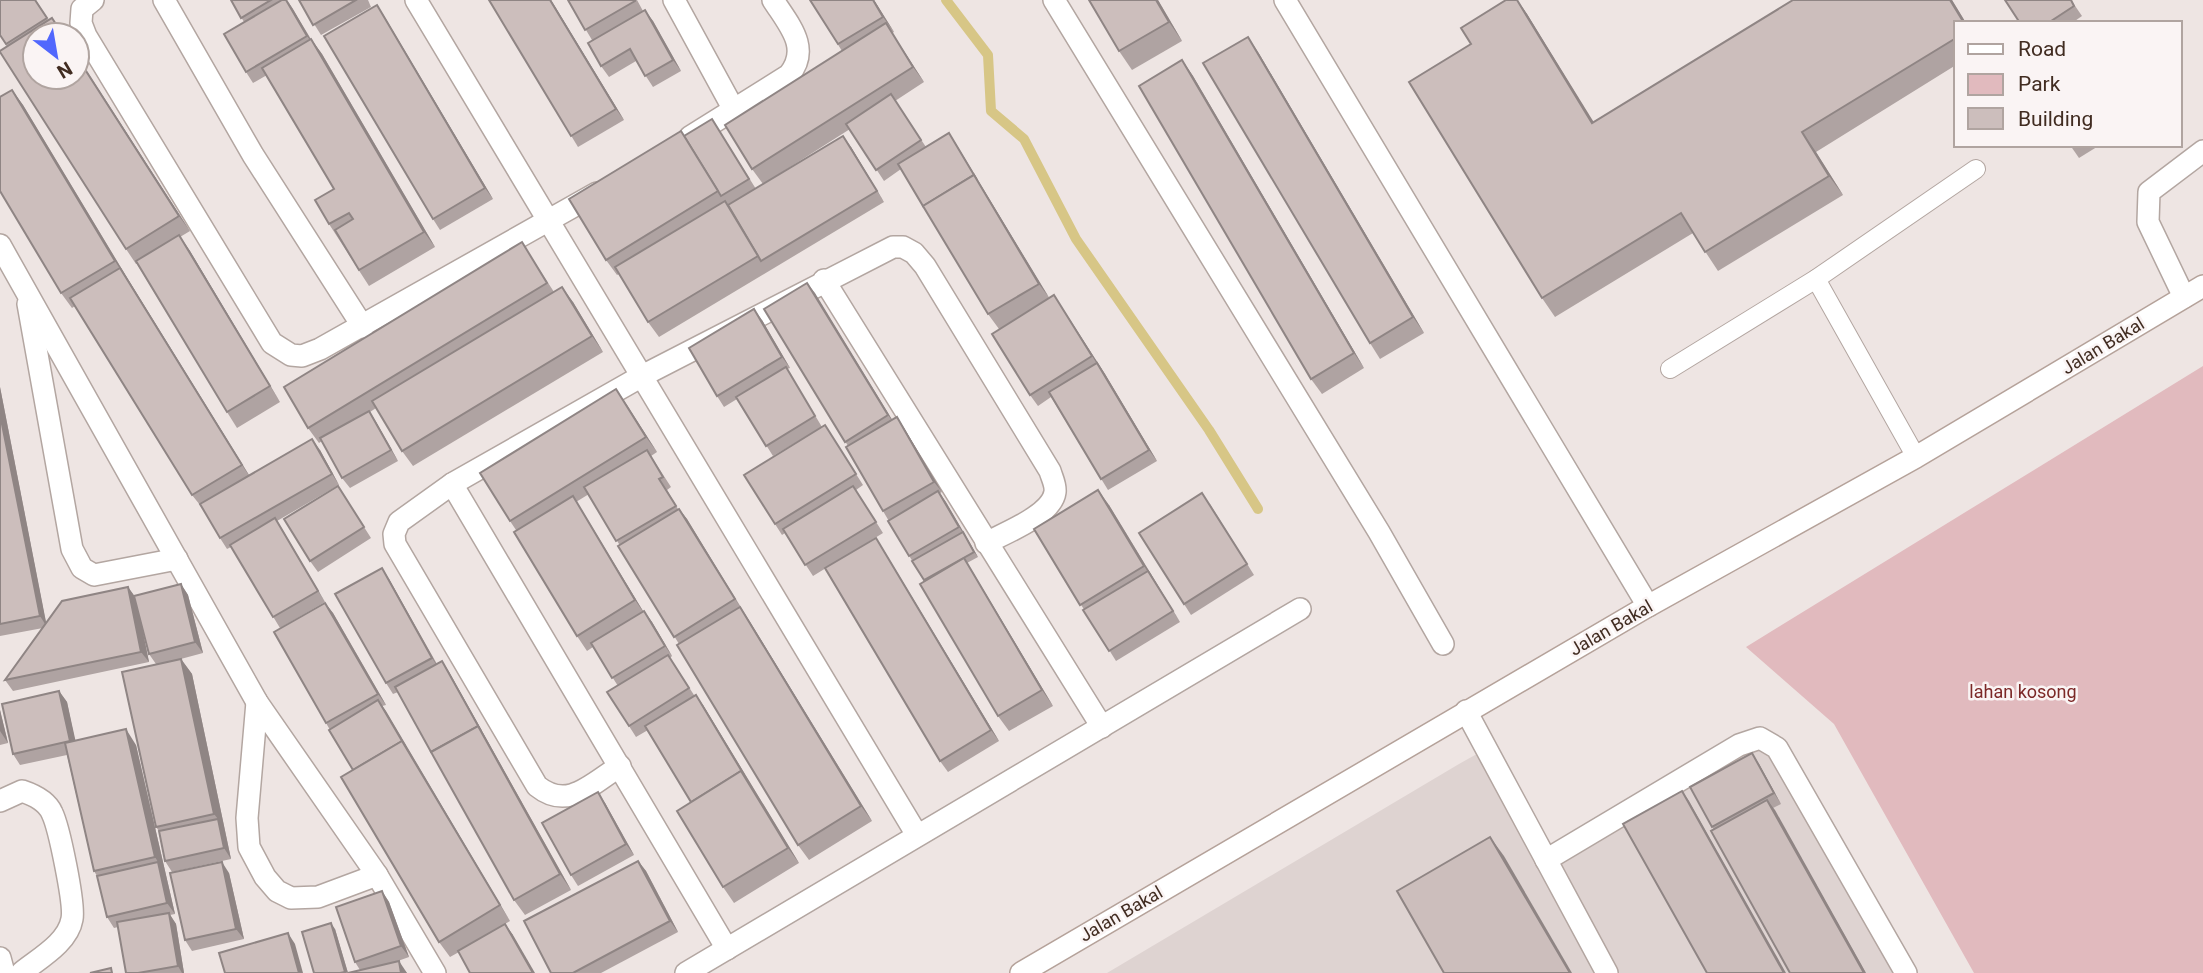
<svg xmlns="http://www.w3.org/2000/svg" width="2203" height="973" viewBox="0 0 2203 973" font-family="Roboto,sans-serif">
<rect width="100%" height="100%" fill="#eee5e3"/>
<g fill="#ded3d1">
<path d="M1760,738L1898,973H1608L1547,861Z"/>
<path d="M1484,750L1606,973H1107L1459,764Z"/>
</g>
<path fill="#e1babe" d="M2203,366V973H1974L1834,724L1746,647Z"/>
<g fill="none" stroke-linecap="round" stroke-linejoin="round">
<path stroke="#d7c686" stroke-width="10" d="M946,0L988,55L991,111L1024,139L1076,239L1209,430L1258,509"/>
<g stroke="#b3a6a1" stroke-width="20">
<g id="lane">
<path d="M1816,279L1916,457"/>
<path d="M1670,369L1816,279L1976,169"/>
</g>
</g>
<g stroke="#b3a6a1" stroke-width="24">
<g id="street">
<path d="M93,0L82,9L81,23L86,36L272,343L291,355L302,356L320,349L597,193"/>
<path d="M164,0L253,155L363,327"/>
<path d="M416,0L917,835"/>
<path d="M674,0L734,110"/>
<path d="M1054,0L1379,532L1443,644"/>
<path d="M1285,0L1648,606"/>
<path d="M690,137L789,75C811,48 789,25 773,0"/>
<path d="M0,245L257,702L377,875L435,973"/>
<path d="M824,280L1102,727"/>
<path d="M2184,297L2148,222L2149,192L2203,151"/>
<path d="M28,304L72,549L82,568L94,575L177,559"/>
<path d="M452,484L727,949"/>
<path d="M257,702L247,818L249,847L265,877L277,891L291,898L318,897L377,875"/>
<path d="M1466,711L1607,973"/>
<path d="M620,766C591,784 568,811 537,786L395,544L394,534L399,522L452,484L642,376L893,247H903L914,253L925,266L1050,471C1052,478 1056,485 1055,492C1052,515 1005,533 986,543"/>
<path d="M0,801L22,791C34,795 47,801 52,813C59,827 75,904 72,919C68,943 38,959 21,973"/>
<path d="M1546,860L1739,745L1760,738L1777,748L1906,973"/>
<path d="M0,958L4,973"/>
<path d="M686,973L1300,609"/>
</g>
</g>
<g stroke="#b5a29a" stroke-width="24">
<path id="secondary" d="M1021,973L1648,606L1916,457L2203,286"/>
</g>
<use href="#lane" stroke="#fff" stroke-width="18"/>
<use href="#street" stroke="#fff" stroke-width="21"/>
<use href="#secondary" stroke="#fff" stroke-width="21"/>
</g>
<g fill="#afa3a2">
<path d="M0,0H36L48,20L77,56L190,231L180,237L190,251L280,402L237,428L227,412L137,264H136L126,249L0,35Z"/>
<path d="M231,0H287L311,39L322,54L435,247L369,286L329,224L334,189L267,75L253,83L246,72L244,22Z"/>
<path d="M299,0H368L371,7L321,35Z"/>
<path d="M489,0H551L624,120L578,147Z"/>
<path d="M568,0H637L643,11L653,21L681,71L653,87L636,61L609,77L601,66L592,40Z"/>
<path d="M810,0H874L894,32L892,33L924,82L895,101L926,147L956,144L1049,298L1054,295L1061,306L1105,374L1157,461L1108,490L1051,397L1038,406L1030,395L999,329L988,314L901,169L884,181L850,129L765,183L851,147L884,202L659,337L648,322L619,274L617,275L606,260L684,136L712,119L756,189L763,184L752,169L842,51Z"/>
<path d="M1158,0L1182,41L1132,70L1119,51Z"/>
<path d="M1517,0L1527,14L1593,122L1793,0H1952L1966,23H1956V65L1816,152L1843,195L1718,271L1693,233L1555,317L1542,298L1471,44Z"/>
<path d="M2071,0L2082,16L2072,23H2020Z"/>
<path d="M384,16L493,199L440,230L433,219Z"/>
<path d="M1258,52L1424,333L1380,359L1370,343Z"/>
<path d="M1182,60L1193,76L1364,368L1322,394L1311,379Z"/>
<path d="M12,90L23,105L126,276L249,475L320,450L339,485L338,486L371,538L318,572L310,561L337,486L277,521L325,602L280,628L231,547L227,549L220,538L204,510L192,495L75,306L72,308L61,293Z"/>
<path d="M2070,145H2100L2079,158Z"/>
<path d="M532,258L554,292L573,302L603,352L413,466L402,451L376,408L370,412L376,422L398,461L350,488L342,478L322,441L319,443L308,428Z"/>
<path d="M807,283L892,420L897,417L904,428L942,492L940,493L978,557L967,563L1053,706L1009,731L998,716L924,581L883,511L848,446L764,309Z"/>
<path d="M762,320L790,368L787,369L822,427L825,425L863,485L856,490L883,533L813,576L785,533L782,535L775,524L822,427L773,456L737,399L724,407L717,396Z"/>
<path d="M0,387L46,623L128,587L134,596L181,584L188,595L203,653L177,660L181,659L192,674L231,859L172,872L165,861L159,831L156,827V664L149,654L141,623L149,662L13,691L5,680L43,628L0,636Z"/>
<path d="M616,389L657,452L651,456L671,487L667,490L678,509H679L687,519L750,622L872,821L809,860L798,845L679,644L589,494L576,502L643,611L652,622L672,656L670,658L694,695L703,705L799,863L734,903L723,887L691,802L648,730L636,737L629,726L618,686L593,647L587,651L577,636L516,530L510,521Z"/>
<path d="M1210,504L1254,575L1191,615L1184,604Z"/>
<path d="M1109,505L1180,622L1116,661L1034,529Z"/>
<path d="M876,538L999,741L948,772L940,761Z"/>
<path d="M389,579L437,664L442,661L449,672L571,890L525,915L514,900L398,692L393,694L386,683Z"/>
<path d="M325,603L333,613L386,705L382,706L510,921L505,924L513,935L459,952L450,957L439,942L353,770L326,723Z"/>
<path d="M59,691L67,702L75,741L136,745L175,914L170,915L176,924L184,973H126L118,927L114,928L107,917L97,876L94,871L67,755L20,765L13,754Z"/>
<path d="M0,710L8,743L0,745Z"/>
<path d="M1759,764L1781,804L1773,808L1866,973L1714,830L1690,787Z"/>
<path d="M605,803L634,855L578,886L571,875Z"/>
<path d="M638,861L646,871L678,932L601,973H551Z"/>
<path d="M229,873L244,939L192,951L185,940Z"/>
<path d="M382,891L389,902L409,957L395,962L407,973H314L335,929L348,973L360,970L355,962Z"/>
</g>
<g fill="#8f8584">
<path d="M287,0L293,9L315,47L307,36Z"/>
<path d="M550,0H551L624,120L616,109Z"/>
<path d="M873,0H874L894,32L883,17Z"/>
<path d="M1156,0H1158L1182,41L1169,22Z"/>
<path d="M1517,0L1527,14L1606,142L1592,123Z"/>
<path d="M1950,0H1952L1966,23H1964Z"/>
<path d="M377,5L384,16L493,199L485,188Z"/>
<path d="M645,10L653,21L681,71L673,60Z"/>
<path d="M886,23L896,39L924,82L913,67Z"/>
<path d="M1248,37L1258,52L1424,333L1413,317Z"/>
<path d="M311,39L322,54L435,247L424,232Z"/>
<path d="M77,56L190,231L179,216Z"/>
<path d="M1182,60L1193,76L1364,368L1354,353Z"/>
<path d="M12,90L23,105L126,276L252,480L242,465L115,261Z"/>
<path d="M1802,132L1816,152L1843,195L1829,176Z"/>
<path d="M949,133L956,144L1050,299L1039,284Z"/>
<path d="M843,136L851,147L884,202L877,191Z"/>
<path d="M179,235L190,251L280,402L270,386Z"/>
<path d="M807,283L815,293L896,426L888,415Z"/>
<path d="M562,287L573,302L603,352L592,336Z"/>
<path d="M1054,295L1105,374L1157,461L1149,450L1097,364Z"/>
<path d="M754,309L762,320L790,368L782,357Z"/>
<path d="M0,387L47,627L40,616L0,414Z"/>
<path d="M616,389L627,405L657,452L646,437Z"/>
<path d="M369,411L376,422L398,461L391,450Z"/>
<path d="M897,417L904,428L942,492L934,482Z"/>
<path d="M312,439L320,450L339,485L332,474Z"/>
<path d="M1098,490L1109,505L1180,622L1144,566Z"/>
<path d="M938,491L946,502L978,557L974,552Z"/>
<path d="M573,496L583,512L646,616L635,600Z"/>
<path d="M679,509L687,519L742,610L735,599Z"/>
<path d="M275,518L282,529L325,602L318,591Z"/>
<path d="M876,538L883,549L999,741L991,730Z"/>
<path d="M964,558L974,574L1053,706L1042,690Z"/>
<path d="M382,568L389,579L439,669L432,658Z"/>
<path d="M181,584L188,595L203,653L195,642Z"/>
<path d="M128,587L136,598L149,662L141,652Z"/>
<path d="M325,603L333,613L386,705L378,694Z"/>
<path d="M740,607L750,622L872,821L861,806Z"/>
<path d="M644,611L652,622L672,656L665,646Z"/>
<path d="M181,659L192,674L231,859L224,848L218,819L214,814Z"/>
<path d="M442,661L449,672L571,890L560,874Z"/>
<path d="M59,691L67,702L78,752L70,741Z"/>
<path d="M696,695L703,705L799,863L788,848Z"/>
<path d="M378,700L386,711L510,921L500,905Z"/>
<path d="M0,710L8,743L0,731Z"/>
<path d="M126,729L136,745L175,914L167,903L158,862L155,857Z"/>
<path d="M1752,753L1759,764L1781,804L1774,793Z"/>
<path d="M1682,791L1689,801L1786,973H1784Z"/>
<path d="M598,792L605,803L634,855L626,844Z"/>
<path d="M1767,800L1775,810L1866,973H1864Z"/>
<path d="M1490,837L1504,856L1572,973H1570Z"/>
<path d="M638,861L646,871L678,932L670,921Z"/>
<path d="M222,862L229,873L244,939L236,929Z"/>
<path d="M382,891L389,902L409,957L401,946Z"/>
<path d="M169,913L176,924L184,973H182L178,966Z"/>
<path d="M331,923L335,929L348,973L345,972Z"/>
<path d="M505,924L513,935L535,973H533Z"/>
<path d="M288,933L295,944L303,973H299Z"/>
<path d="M399,961L407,973H401Z"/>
</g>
<g fill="#ccbebc" stroke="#8f8584" stroke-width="2">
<path d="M0,0H35L47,18L6,44L0,35Z"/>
<path d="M231,0H271L241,18Z"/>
<path d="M282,0H286L307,36L246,72L224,34Z"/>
<path d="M299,0H356L313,25Z"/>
<path d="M489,0H550L616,109L571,136Z"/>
<path d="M568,0H635V1L585,30Z"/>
<path d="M810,0H873L883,17L838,44Z"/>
<path d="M1089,0H1156L1169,22L1119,51Z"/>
<path d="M1506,0H1517L1592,123L1793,0H1950L1964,23H1956V38L1802,132L1829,176L1705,252L1681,213L1542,298L1409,82L1471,44L1461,28Z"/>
<path d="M2005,0H2071L2074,6L2048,23H2020Z"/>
<path d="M377,5L485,188L433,219L324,36Z"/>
<path d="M645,10L673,60L645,76L630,49L601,66L588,43Z"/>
<path d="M52,18L63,35H35V77H77V57L179,216L126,249L0,52V51Z"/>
<path d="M886,23L913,67L752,169L725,125Z"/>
<path d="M1248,37L1413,317L1370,343L1203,63Z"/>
<path d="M311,39L424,232L359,270L335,230L353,219L349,213L329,224L315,200L334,189L262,68Z"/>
<path d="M1182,60L1354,353L1311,379L1139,86Z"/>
<path d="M12,90L115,261L61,293L0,191V97Z"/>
<path d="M891,94L921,140L876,170L846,124Z"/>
<path d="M712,119L749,179L721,196L684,136Z"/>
<path d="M681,131L718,191L606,260L569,199Z"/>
<path d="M949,133L977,180L974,175L923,206L898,164Z"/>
<path d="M843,136L877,191L761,261L728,205Z"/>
<path d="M974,175L1039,284L988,314L923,206Z"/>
<path d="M725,201L758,256L648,322L615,267Z"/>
<path d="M179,235L270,386L227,412L136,261Z"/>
<path d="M522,242L547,283L308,428L284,387Z"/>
<path d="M120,268L242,465L192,495L70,298Z"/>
<path d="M807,283L888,415L845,442L764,309Z"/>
<path d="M562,287L592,336L402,451L372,401Z"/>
<path d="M1054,295L1092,356L1030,395L992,334Z"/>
<path d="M754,309L782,357L717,396L689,348Z"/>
<path d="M1097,363L1149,450L1101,479L1049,392Z"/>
<path d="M786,367L815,416L766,446L736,397Z"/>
<path d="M616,389L646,437L510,521L480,473Z"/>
<path d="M369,411L391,450L342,478L320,438Z"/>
<path d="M0,414L40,616L0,624Z"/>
<path d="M897,417L934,482L883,511L846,447Z"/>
<path d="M825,425L856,474L775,524L744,475Z"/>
<path d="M312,439L332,474L220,538L200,504Z"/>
<path d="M647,450L663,477L659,479L676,506L616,541L584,487Z"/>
<path d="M338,486L364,527L310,561L284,519Z"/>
<path d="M853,486L876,522L805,565L783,529Z"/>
<path d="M1098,490L1144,566L1080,605L1034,529Z"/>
<path d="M938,491L959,527L909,556L888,521Z"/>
<path d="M1202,493L1247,564L1184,604L1139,533Z"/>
<path d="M573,496L635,600L577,636L514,532Z"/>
<path d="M679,509L735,599L674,637L618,546Z"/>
<path d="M275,518L318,591L273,617L230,545Z"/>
<path d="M963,532L974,552L924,580L912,561Z"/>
<path d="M876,538L991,730L940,761L825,568Z"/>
<path d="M964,558L1042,690L998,716L920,584Z"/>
<path d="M382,568L432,658L386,683L335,594Z"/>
<path d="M1148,571L1173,611L1109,651L1083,610Z"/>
<path d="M181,584L195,642L149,654L134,596Z"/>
<path d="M128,587L141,652L5,680L62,601Z"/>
<path d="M325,603L378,694L326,723L274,632Z"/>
<path d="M740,607L861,806L798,845L677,645Z"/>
<path d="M644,611L665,646L612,678L591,643Z"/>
<path d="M668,655L689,688L629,726L607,692Z"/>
<path d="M181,659L214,814L156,827L122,672Z"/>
<path d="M442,661L481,731L478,726L431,752L395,687Z"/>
<path d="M59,691L70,741L13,754L2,704Z"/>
<path d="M696,695L744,775L741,771L691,802L645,726Z"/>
<path d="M378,700L405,746L402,741L353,770L329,730Z"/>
<path d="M478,726L560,874L514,900L431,752Z"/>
<path d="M126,729L155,857L94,871L65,743Z"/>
<path d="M402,741L500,905L439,942L341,777Z"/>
<path d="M1752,753L1774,793L1712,827L1690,787Z"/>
<path d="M741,771L788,848L723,887L677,811Z"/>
<path d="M1682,791L1784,973H1707L1623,824Z"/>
<path d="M598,792L626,844L571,875L542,823Z"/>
<path d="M1767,800L1864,973H1790L1711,831Z"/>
<path d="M218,819L224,848L165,861L159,831Z"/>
<path d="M1490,837L1570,973H1444L1397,891Z"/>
<path d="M638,861L670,921L573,973H551L524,921Z"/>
<path d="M158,862L167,903L107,917L97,876Z"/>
<path d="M222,862L236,929L185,940L170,873Z"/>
<path d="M382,891L401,946L355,962L336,907Z"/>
<path d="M169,913L178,966L138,973H126L117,922Z"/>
<path d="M331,923L345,972L340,973H314L302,932Z"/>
<path d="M505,924L533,973H470L458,951Z"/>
<path d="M288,933L299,973H225L219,953Z"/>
<path d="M399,961L401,973H348Z"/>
<path d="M111,968L112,973H90Z"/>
</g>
<g text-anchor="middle" stroke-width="5" stroke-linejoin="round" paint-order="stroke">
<g font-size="18" fill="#412c21" stroke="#faf4f4">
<text transform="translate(2103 346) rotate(-31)" y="6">Jalan Bakal</text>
<text transform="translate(1611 628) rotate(-30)" y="6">Jalan Bakal</text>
<text transform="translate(1121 914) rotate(-30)" y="6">Jalan Bakal</text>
</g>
<g font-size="18" fill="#7c2827" stroke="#faf4f4">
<text x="2023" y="698">lahan kosong</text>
</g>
</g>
<rect x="1954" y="21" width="228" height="126" fill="#faf4f4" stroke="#b0a4a0" stroke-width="2"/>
<rect x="1968" y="44" width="35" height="10" fill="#ffffff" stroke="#b0a4a0" stroke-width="2"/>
<text x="2018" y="56" font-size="21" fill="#412c21">Road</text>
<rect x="1968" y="74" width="35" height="21" fill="#e1babe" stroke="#b0a4a0" stroke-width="2"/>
<text x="2018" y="91" font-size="21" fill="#412c21">Park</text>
<rect x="1968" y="108" width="35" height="21" fill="#ccbebc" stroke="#b0a4a0" stroke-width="2"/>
<text x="2018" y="126" font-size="21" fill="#412c21">Building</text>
<g transform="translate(56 56) rotate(149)"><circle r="33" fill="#faf4f4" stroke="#b0a4a0" stroke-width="2"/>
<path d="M0-5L12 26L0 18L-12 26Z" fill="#5167fd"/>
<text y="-10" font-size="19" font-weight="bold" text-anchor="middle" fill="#412c21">N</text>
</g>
</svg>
